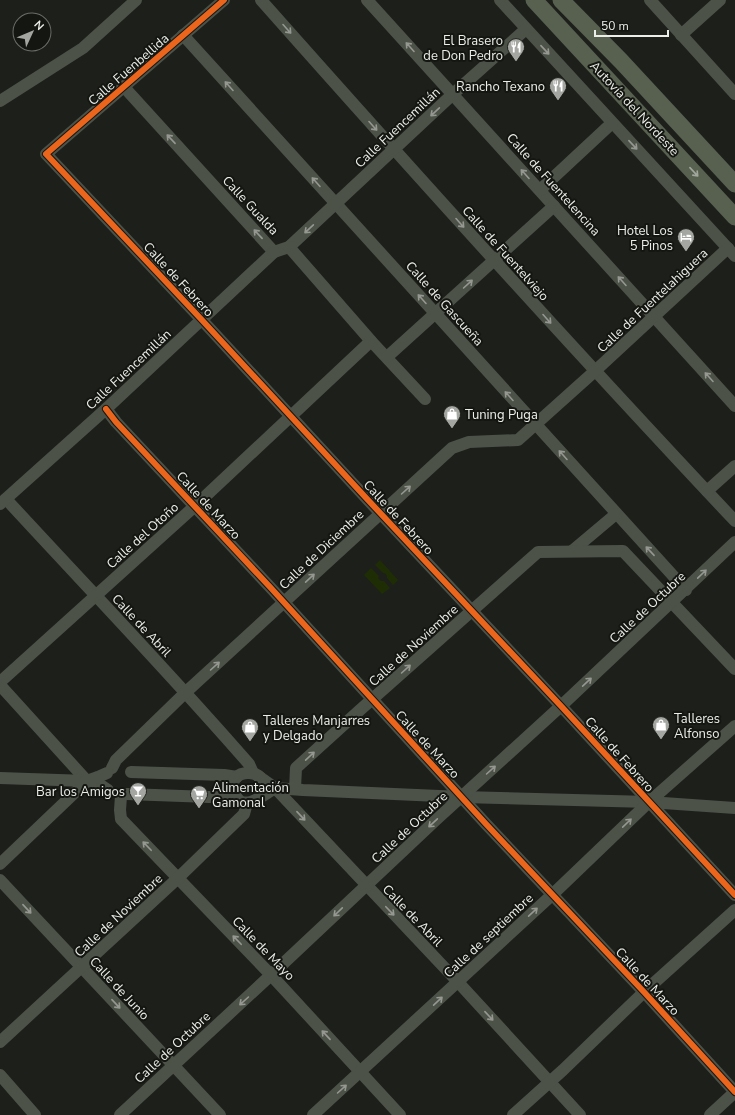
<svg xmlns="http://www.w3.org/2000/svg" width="735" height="1115" viewBox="0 0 735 1115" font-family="'Nunito Sans',sans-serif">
<rect width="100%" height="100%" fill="#1d1f1b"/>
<g fill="#1f2d05">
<path d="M380,560L398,580L393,585L387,578V576L385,573H383L375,565Z"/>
<path d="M371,568L379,576L378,578L381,581H384L390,588L382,594L364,575Z"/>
</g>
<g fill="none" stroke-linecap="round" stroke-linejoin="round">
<g stroke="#4d5248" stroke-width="12">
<path d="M224,0L46,154L201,319L368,500L561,706L735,895"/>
<path d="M261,0C417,176 574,350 735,521"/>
<path d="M367,0L735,406"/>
<path d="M500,0L735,256"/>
<path d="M650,0L735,94"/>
<path d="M183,35L686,590"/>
<path d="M681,35L720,0"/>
<path d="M124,87L274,252L289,247L453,94L526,29"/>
<path d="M0,101L83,48L136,0"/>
<path d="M540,190L612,123"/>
<path d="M289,247L371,341L425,399"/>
<path d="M387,357L554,206"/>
<path d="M106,409L116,422L270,587L486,824L644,992L735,1092"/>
<path d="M707,491L735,466"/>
<path d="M6,499C87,587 170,673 249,764L253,773"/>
<path d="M0,504L106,409L274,252"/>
<path d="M572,551L616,514"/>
<path d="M0,682L195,506L371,341"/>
<path d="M0,685L87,781"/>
<path d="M112,768L116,760L186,692L452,448L469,442L518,440L595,371L728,248"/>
<path d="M131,772L224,775L237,777"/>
<path d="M258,776L275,788L303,790L462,797L649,802L735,808"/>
<path d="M0,778L87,781L99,784L108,790"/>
<path d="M275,788L458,982L580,1115"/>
<path d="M295,789L296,768L360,710L538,552L623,551L735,669"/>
<path d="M127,794L237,798"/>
<path d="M121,796L120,810L121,819L271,975L400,1115"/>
<path d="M260,798C278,766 223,765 234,793C242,814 264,795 275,788"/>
<path d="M0,864L87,781L98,777L107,773"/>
<path d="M0,880L220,1115"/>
<path d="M0,1042L178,878L244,814L247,803"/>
<path d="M0,1075L35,1115"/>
<path d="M120,1115L271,975L437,819L561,706L735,542"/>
<path d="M313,1115L553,894L649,802L735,726"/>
<path d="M513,1115L563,1070L644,992L735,910"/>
<path d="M710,1115L735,1092"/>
</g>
<g stroke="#586050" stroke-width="17">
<path d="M534,0L735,217"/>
<path d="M561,0L621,61L735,184"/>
</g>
<g stroke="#141711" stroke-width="8">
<g id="cycleway">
<path d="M224,0L46,154L201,319L368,500L561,706L735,895"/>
<path d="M106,409L116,422L270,587L486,824L644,992L735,1092"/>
</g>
</g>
<use href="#cycleway" stroke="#eb651d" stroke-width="6"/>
</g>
<defs><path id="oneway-shaft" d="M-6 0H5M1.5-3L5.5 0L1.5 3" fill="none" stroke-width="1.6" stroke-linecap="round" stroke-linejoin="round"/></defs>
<g stroke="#959891">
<use href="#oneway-shaft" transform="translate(287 29) rotate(48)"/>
<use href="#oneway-shaft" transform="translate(410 47) rotate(-132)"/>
<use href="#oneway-shaft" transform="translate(545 50) rotate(47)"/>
<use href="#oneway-shaft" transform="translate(229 86) rotate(-132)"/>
<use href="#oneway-shaft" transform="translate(435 112) rotate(137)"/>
<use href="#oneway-shaft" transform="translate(373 126) rotate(48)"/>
<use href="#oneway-shaft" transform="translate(171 139) rotate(-133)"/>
<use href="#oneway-shaft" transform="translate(633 145) rotate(47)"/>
<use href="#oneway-shaft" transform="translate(525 174) rotate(-132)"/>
<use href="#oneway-shaft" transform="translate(316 182) rotate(-132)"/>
<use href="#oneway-shaft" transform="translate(460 223) rotate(48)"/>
<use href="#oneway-shaft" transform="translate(309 229) rotate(137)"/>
<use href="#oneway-shaft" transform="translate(258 234) rotate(-133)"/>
<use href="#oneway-shaft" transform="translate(622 281) rotate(-132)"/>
<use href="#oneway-shaft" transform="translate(468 284) rotate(-42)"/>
<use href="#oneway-shaft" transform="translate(422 299) rotate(-132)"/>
<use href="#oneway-shaft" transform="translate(547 319) rotate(48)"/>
<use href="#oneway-shaft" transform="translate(709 377) rotate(-132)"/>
<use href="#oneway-shaft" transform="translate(509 396) rotate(-132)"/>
<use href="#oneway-shaft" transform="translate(563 455) rotate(-132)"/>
<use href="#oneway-shaft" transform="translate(406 490) rotate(-42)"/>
<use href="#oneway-shaft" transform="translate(650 551) rotate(-133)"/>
<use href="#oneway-shaft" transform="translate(702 574) rotate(-44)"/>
<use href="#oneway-shaft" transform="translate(310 578) rotate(-43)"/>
<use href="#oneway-shaft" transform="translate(215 666) rotate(-42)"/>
<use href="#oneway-shaft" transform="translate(406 669) rotate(-42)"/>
<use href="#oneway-shaft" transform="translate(587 682) rotate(-43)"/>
<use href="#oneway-shaft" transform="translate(310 756) rotate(-43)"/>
<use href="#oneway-shaft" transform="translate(491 770) rotate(-42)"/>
<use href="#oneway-shaft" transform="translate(301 816) rotate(47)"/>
<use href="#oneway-shaft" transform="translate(433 823) rotate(137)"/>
<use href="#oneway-shaft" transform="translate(627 823) rotate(-44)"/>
<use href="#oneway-shaft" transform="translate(147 846) rotate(-134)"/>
<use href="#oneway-shaft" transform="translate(27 909) rotate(47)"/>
<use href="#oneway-shaft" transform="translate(390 911) rotate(46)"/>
<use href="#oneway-shaft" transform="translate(338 912) rotate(136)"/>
<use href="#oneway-shaft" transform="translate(533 912) rotate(-43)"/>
<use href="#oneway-shaft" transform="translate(237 940) rotate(-134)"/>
<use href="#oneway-shaft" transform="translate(244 1001) rotate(138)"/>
<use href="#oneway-shaft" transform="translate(438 1001) rotate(-43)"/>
<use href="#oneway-shaft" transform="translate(116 1004) rotate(47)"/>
<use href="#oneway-shaft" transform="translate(489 1016) rotate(47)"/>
<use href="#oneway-shaft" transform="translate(326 1035) rotate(-133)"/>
<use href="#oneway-shaft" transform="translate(342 1089) rotate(-42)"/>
</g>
<use stroke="#a2a79d" href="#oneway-shaft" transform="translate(694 172) rotate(47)"/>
<defs>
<g id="restaurant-pin" transform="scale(0.9)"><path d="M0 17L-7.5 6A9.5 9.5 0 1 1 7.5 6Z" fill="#a4a6a2" stroke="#141711"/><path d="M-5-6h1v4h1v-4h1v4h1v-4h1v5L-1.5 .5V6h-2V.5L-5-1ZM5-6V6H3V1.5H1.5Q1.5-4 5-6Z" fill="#fff"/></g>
<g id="hotel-pin" transform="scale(0.9)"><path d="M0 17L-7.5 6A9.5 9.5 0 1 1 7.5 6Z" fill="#a4a6a2" stroke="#141711"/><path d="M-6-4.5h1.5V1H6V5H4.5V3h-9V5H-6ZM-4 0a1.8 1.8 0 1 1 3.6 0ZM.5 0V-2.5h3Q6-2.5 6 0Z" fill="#fff"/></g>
<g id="shop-pin" transform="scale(0.9)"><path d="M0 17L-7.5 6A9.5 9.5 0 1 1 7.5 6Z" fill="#a4a6a2" stroke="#141711"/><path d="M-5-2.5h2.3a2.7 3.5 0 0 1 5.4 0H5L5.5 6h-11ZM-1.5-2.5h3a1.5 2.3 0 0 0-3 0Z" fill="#fff"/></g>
<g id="bar-pin" transform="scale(0.9)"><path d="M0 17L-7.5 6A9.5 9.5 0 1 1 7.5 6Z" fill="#a4a6a2" stroke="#141711"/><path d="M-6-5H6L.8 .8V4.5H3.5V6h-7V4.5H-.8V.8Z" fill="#fff"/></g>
<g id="supermarket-pin" transform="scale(0.9)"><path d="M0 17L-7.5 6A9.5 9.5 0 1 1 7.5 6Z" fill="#a4a6a2" stroke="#141711"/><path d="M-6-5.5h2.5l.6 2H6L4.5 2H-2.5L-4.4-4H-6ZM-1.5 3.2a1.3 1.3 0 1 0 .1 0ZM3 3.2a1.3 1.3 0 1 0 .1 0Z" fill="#fff"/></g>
</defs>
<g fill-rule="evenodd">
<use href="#restaurant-pin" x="516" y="47"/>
<use href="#restaurant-pin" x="558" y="86"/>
<use href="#hotel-pin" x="686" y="237"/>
<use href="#shop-pin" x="452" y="414"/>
<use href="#shop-pin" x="661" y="725"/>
<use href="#shop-pin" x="250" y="727"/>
<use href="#bar-pin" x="138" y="791"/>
<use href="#supermarket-pin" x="199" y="794"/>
</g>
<g text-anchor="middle" stroke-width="4" stroke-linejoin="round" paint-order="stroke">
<g font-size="13" fill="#eceeea" stroke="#141711" text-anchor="end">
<text x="503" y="45">El Brasero<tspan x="503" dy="15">de Don Pedro</tspan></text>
<text x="545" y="91">Rancho Texano</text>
<text x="673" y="235">Hotel Los<tspan x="673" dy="15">5 Pinos</tspan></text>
<text x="465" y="419" text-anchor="start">Tuning Puga</text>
<text x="674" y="723" text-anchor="start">Talleres<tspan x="674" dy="15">Alfonso</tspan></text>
<text x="263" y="725" text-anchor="start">Talleres Manjarres<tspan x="263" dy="15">y Delgado</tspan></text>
<text x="212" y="792" text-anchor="start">Alimentación<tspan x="212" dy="15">Gamonal</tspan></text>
<text x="125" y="796">Bar los Amigos</text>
</g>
<g font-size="13" fill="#eceeea" stroke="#141711">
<text transform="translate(128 69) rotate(-41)" y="5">Calle Fuenbellida</text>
<text transform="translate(635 108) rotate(47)" y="5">Autovía del Nordeste</text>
<text transform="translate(397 127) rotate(-43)" y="5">Calle Fuencemillán</text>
<text transform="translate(554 184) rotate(48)" y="5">Calle de Fuentelencina</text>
<text transform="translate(251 205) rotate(47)" y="5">Calle Gualda</text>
<text transform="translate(506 253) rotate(48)" y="5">Calle de Fuentelviejo</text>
<text transform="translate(179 279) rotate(47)" y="5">Calle de Febrero</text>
<text transform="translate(652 300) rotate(-43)" y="5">Calle de Fuentelahiguera</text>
<text transform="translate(445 303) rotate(48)" y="5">Calle de Gascueña</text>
<text transform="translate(128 369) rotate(-43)" y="5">Calle Fuencemillán</text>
<text transform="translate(209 505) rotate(47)" y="5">Calle de Marzo</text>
<text transform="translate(399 517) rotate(47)" y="5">Calle de Febrero</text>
<text transform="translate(142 535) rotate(-42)" y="5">Calle del Otoño</text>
<text transform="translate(321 549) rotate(-43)" y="5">Calle de Diciembre</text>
<text transform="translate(647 607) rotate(-43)" y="5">Calle de Octubre</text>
<text transform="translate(142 625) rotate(47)" y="5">Calle de Abril</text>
<text transform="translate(413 645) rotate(-42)" y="5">Calle de Noviembre</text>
<text transform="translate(428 744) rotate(47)" y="5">Calle de Marzo</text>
<text transform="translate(620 754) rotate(48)" y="5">Calle de Febrero</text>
<text transform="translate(409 827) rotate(-43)" y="5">Calle de Octubre</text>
<text transform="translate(118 915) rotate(-43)" y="5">Calle de Noviembre</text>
<text transform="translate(413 915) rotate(46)" y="5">Calle de Abril</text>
<text transform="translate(488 935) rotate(-43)" y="5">Calle de septiembre</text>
<text transform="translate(264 948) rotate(46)" y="5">Calle de Mayo</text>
<text transform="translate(648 981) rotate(47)" y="5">Calle de Marzo</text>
<text transform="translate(120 988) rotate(47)" y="5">Calle de Junio</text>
<text transform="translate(172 1047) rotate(-43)" y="5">Calle de Octubre</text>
</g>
</g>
<g transform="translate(32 32) rotate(46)"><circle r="19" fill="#141711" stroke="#6a6d68"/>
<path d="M0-3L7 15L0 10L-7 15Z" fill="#a4a6a2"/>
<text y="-6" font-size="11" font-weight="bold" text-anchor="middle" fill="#eceeea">N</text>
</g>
<path d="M595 30v6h73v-6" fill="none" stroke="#eceeea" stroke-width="2"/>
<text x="601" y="30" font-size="12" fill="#eceeea" stroke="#141711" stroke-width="3" paint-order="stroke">50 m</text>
</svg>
